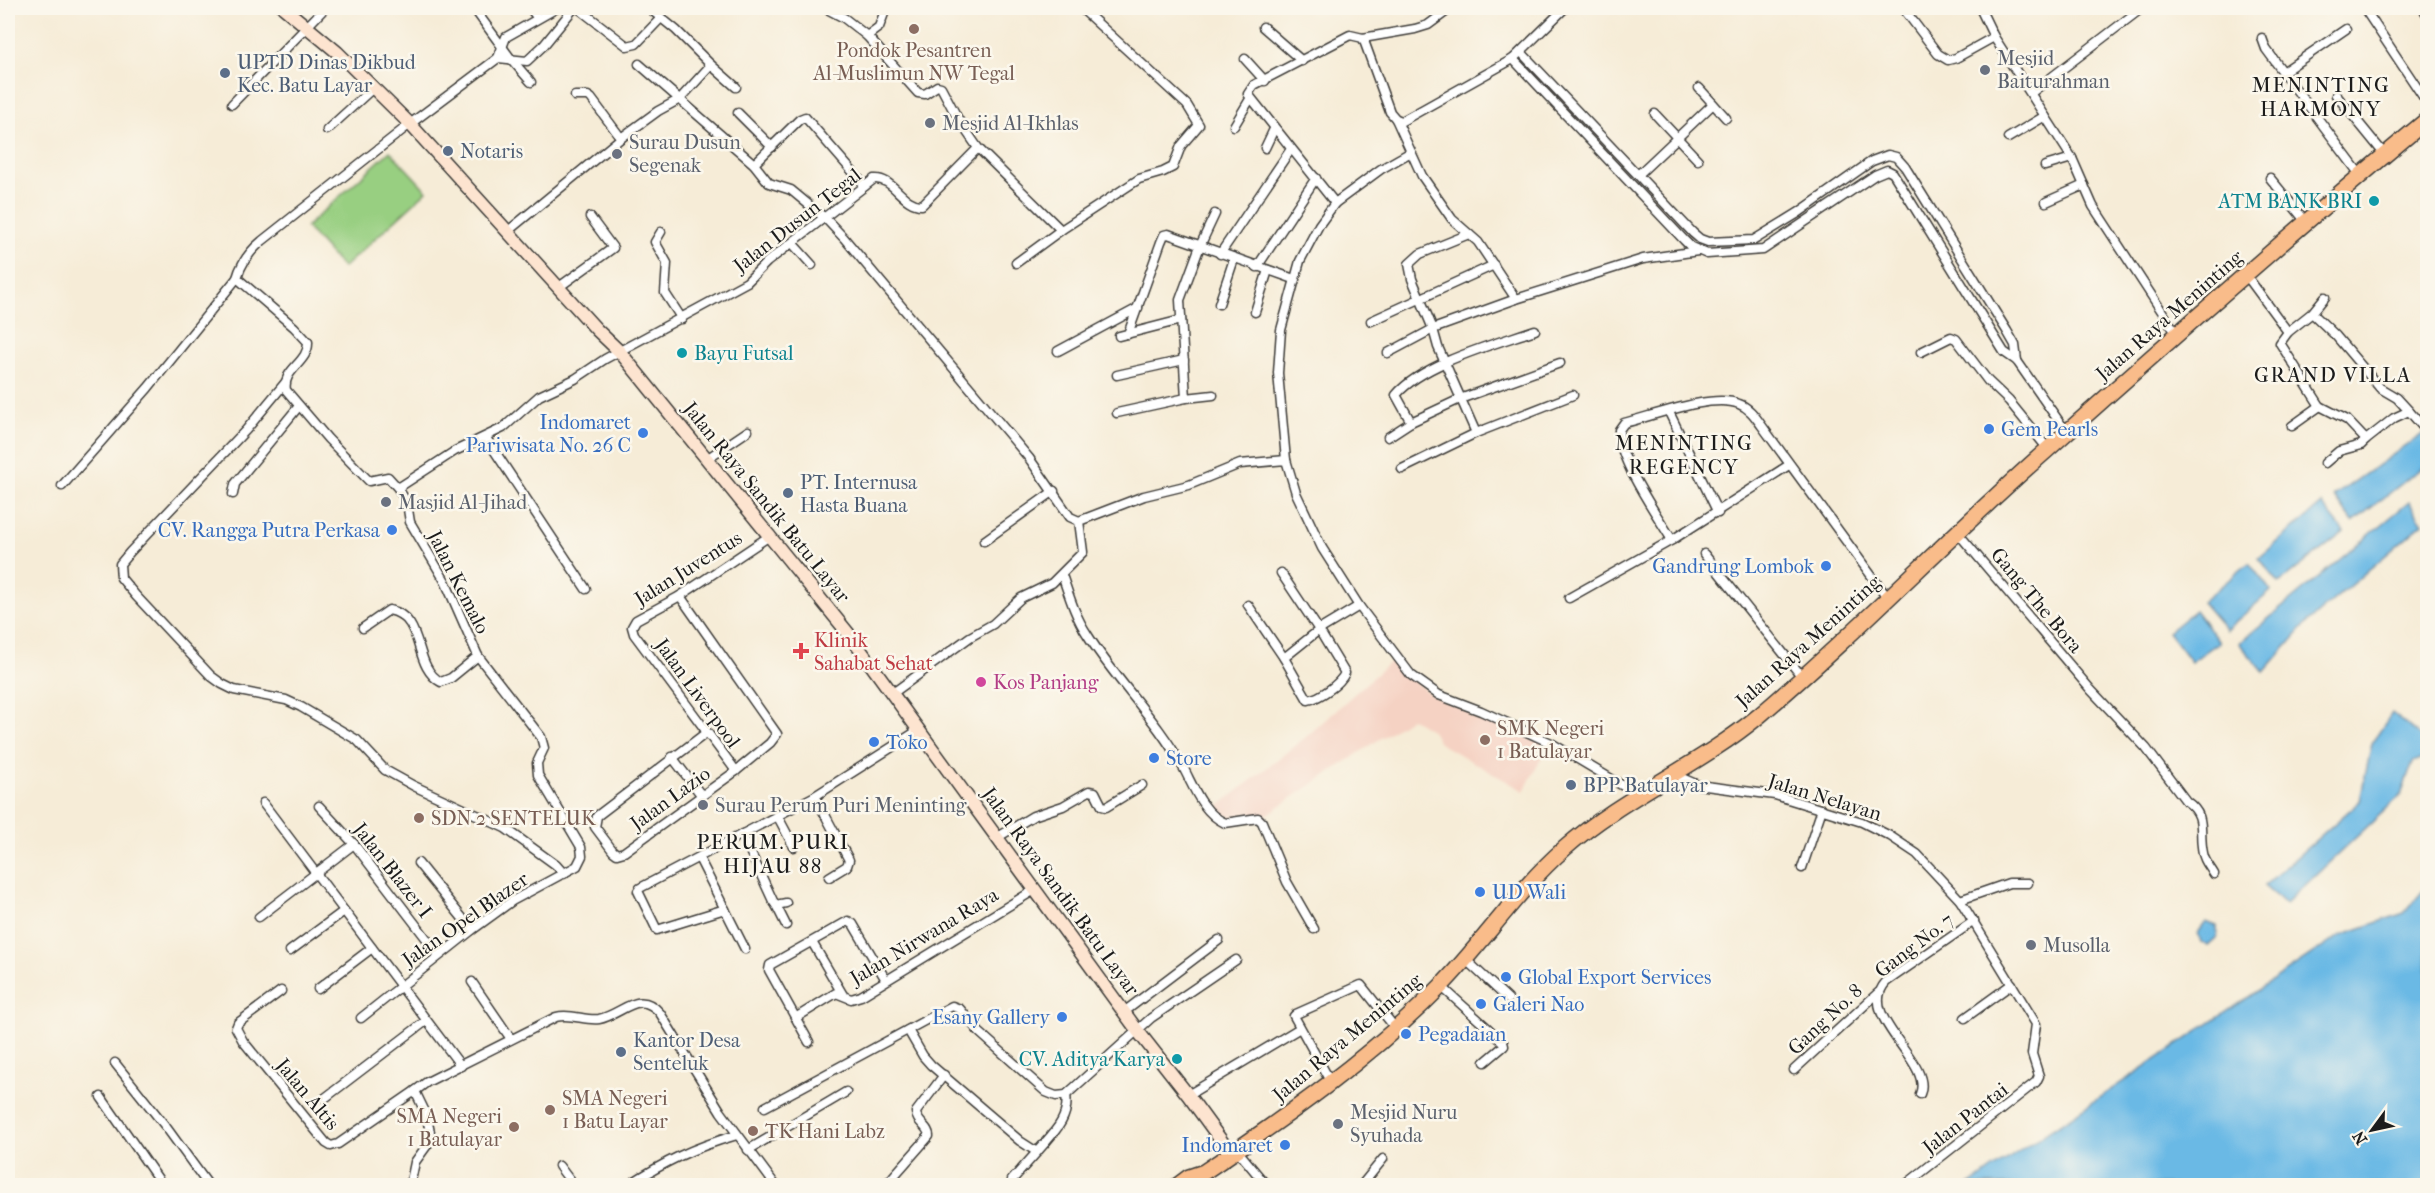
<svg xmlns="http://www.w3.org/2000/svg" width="2435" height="1193" viewBox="0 0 2435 1193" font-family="'IM FELL French Canon',serif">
<rect width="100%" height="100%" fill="#fbf7ec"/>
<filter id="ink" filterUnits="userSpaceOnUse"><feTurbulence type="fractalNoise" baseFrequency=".0167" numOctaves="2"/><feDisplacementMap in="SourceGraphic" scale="12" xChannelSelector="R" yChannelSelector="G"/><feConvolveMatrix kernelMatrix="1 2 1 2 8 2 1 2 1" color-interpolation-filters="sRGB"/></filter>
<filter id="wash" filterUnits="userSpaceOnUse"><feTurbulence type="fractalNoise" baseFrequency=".008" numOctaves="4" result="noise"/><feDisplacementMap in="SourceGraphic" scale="24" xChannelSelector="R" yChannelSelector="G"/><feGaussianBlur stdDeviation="1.35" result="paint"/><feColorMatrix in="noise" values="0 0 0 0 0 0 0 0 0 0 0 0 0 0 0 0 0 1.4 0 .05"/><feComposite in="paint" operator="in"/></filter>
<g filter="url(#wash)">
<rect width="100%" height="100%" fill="#f6ecd7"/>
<path fill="#f5d2c3" d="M1391,661L1431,695L1548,746L1524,791L1439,743L1432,731L1411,718L1268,814L1223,824L1211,812L1306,737Z"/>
<path fill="#98cf81" stroke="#5a764e" stroke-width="1.5" d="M390,151L427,191L343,268L306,227Z"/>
<g fill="#6bb9e5" stroke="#446a80" stroke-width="1.5">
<path d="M2427,431V466L2419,470L2353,522L2334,496Z"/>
<path d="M2409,502L2423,523L2309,621L2264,672L2239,643Z"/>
<path d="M2322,504L2344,532L2279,583L2259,558Z"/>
<path d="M2249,563L2271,591L2226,630L2202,602Z"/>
<path d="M2195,610L2219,642L2191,662L2168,632Z"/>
<path d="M2392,713L2427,741V757L2413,762L2401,795L2285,904L2264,886L2360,801L2372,743Z"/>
<path d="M2427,886V1185H1969L2341,935L2404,913Z"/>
<path d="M2206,922L2217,926V937L2208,945L2201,942L2198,933Z"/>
</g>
</g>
<g filter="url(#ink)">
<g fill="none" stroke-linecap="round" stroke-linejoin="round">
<g stroke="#3d3b38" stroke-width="11">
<g id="street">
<path d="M530,8L537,17"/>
<path d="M578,8L627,46L636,44L661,18"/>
<path d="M825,8L844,18L867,36"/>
<path d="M886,8L879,27L867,36L918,93L925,94L937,86L941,87L958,119L978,148L1061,230L1139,179L1163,172L1173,167L1181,146L1199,125L1187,105L1081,8"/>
<path d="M1903,8L1938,54L1948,60L1956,58L1994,37"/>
<path d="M1980,8L1994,37L2072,158L2093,206L2178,336"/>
<path d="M2364,8L2428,104"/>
<path d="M2423,8L2428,16"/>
<path d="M478,14L511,59L531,82"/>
<path d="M1263,27L1302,61"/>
<path d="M2346,29L2283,72L2361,176"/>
<path d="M1363,38L1390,112L1396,119L1402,121L1513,59L1565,8"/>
<path d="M2262,38L2266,49L2283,72"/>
<path d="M1521,52L1693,233L1700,239L1708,242L1754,240L1798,213L1872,161L1888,155L1896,157L1905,167L2007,331L2015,345L2017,361"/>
<path d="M498,58L506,37L557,8"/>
<path d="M1245,59L1265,81"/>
<path d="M1513,59L1684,240L1691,247L1707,254L1763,250L1875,175L1887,170L1893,173L2004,352L2017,361L2067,433"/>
<path d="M639,64L754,164L769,183L791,190L826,219L844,238L1029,458L1070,517L1079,521"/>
<path d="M711,65L736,87"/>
<path d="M1699,88L1726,118"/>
<path d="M2031,93L2142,8"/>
<path d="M2336,95L2385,155"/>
<path d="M575,96H588L591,98L621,138"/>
<path d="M232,104L325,8"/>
<path d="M738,113L772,147"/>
<path d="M1655,114L1698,160"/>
<path d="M1396,119L1422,176L1452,219L1478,242L1516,299"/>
<path d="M1234,126L1250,99"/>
<path d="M2420,126L2428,139"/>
<path d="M327,130L373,88"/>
<path d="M2008,138L2045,116"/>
<path d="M1265,148L1274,129"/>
<path d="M754,164L800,119L805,117L865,186"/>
<path d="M2045,166L2072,158"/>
<path d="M1639,174L1713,104"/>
<path d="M2270,178L2307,223"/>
<path d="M2046,202L2084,185"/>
<path d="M1335,203L1381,169L1411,152"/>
<path d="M508,231L621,138L658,111L680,99L711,65L676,30L649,8"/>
<path d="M661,232L655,242L667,263L665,293L682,319"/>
<path d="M793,244L812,265"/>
<path d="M1220,254L1291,149"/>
<path d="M1016,263L1061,230"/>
<path d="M1257,267L1316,178"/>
<path d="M2246,275L2288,332"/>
<path d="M559,287L613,248L590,217"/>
<path d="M1219,304L1234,259"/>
<path d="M1255,312L1268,270"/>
<path d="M2312,313L2336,336L2380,388L2397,398L2409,411L2394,418L2366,440L2347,420L2320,406L2280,343L2288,332Z"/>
<path d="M2312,313L2325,297"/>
<path d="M1371,321L1494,265"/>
<path d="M1535,330C1495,344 1423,363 1396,395L1411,422L1460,399L1560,363"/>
<path d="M1128,334L1161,242L1164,235L1168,234L1294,279"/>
<path d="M1119,336L1181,320"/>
<path d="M1058,351L1138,308"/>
<path d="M1921,352L1951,337L1956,339L1988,381L2009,401L2048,449"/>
<path d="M1388,353L1433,329L1412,279L1409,264L1420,254L1469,234"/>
<path d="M1117,375L1184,360"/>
<path d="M285,383L246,430L130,552L120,564L121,578L136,596L211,676L222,684L234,690L286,700L301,707L357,740L385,770L414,786L505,828L556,865L564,874"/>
<path d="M1213,395L1186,398L1180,300L1200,246L1215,214"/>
<path d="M2409,411L2422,426"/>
<path d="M1669,412L1718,513"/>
<path d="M1117,413L1186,398"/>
<path d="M2292,426L2320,406"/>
<path d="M1476,433L1573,395"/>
<path d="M1388,437L1411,422"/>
<path d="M486,438L586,589"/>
<path d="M708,458L748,431"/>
<path d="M1286,460L1278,373L1281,330L1300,261L1319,225L1335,203L1248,94L1254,85L1350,35L1363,38L1415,29L1428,25L1451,8"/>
<path d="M2325,463L2339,451L2361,445L2366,440"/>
<path d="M1402,469L1476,433L1438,347L1433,329L1516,299L1643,259L1698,251"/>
<path d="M62,486L148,388L237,278"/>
<path d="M398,488L388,477L369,481L328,439L286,390C282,369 309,363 308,342L294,327L237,278C241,263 250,251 262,241L410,124L498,58L527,61L544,45L574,8"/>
<path d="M233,494L235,484L299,406"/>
<path d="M1957,532L2091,690L2146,748L2186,801C2208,816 2198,831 2203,853C2204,861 2210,867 2214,874"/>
<path d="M1672,540C1657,515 1617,458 1619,430L1624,423C1653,416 1712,393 1739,404C1750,408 1756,418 1762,426L1887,597"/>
<path d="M984,541L1054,491"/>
<path d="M1704,554L1803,678"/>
<path d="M1281,573L1319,630L1284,658"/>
<path d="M1062,575C1069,595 1075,616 1087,634C1116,681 1157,719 1184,769C1194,788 1203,813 1225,823L1258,818L1262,822L1287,882L1314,929"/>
<path d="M680,596L777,734L770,743L736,771L624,852L617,854L613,851L595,827L597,816L706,733"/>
<path d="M1569,598L1672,540L1789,465"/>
<path d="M1248,605L1284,658L1308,700C1320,698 1340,684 1345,673L1319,630L1359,606"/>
<path d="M363,628L389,610C426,617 412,667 441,682L451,678L478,656"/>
<path d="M893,693L970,637L993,624L1021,598L1052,583L1083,552L1079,521L1144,496L1189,485L1240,464L1286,460L1296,493L1322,548L1359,606L1411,675L1439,695L1481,711L1551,743L1640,796"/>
<path d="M672,757L702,796"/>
<path d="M736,771L634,634L632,627L636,620L680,596L771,535"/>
<path d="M1675,775L1698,785L1775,795L1862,822L1890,836L1917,854L1960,900L2036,1024L2032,1054L2039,1076L2036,1082L1904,1186"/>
<path d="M815,796L849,860L847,866L829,877"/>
<path d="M263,803L461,1066"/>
<path d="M319,806L354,844L439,955"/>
<path d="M777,815L794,847"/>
<path d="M742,834L773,901L776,905L786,903"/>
<path d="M998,837L1033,816L1063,806L1089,791L1095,792L1102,806L1106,807L1142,785"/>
<path d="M699,858L745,949"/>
<path d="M418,863L472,930"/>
<path d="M1802,868L1822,809"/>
<path d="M1960,900L2009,883H2028"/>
<path d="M776,905L786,925"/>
<path d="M725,909L657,930L638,891L640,888L815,796L919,730"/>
<path d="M259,917L354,844"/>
<path d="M812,942L843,995"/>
<path d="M290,951L344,911"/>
<path d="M1465,959L1508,999"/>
<path d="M472,982L511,1039"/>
<path d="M1441,986L1503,1042L1504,1046L1485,1062"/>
<path d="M318,989L372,948"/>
<path d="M281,991L238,1023L236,1028L243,1041L326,1143L331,1146L338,1144L415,1091"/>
<path d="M1124,1012L1219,940"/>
<path d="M797,1017L836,993L851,999L861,996L1036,889"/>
<path d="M361,1018L472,930L512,901L577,866L582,856L581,847L538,775L537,763L544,748L541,737L478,656L445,581L410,522L407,503L398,488L455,451L503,428L539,396L575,379L605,359L747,282L767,262L874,179C893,177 903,206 922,205L978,148"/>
<path d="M1965,1018L2012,984"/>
<path d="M908,1030L923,1056L931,1065L1020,1141L1037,1152C1052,1134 1070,1120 1066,1095"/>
<path d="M809,1042L769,970L770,965L848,921L853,924L886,980"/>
<path d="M115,1063L166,1127L209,1186"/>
<path d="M1794,1070L1878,993"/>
<path d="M1330,1081L1294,1016L1296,1014L1361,985L1396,1029"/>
<path d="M1920,1094C1934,1062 1855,1016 1886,982L1974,921"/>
<path d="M1188,1095L1300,1028"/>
<path d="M101,1097L163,1186"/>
<path d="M325,1098L426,1021"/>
<path d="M765,1107L952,1006L960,1009L979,1032L1046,1092L1056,1096L1066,1095L1151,1018L1236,960"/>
<path d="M748,1150L846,1092"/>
<path d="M1237,1150L1267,1186"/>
<path d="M559,1166L574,1186"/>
<path d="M1012,1180L1037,1152"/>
<path d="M410,1186L415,1162L428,1144L430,1132L426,1114L415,1091L427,1082L556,1017C571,1013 585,1021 599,1019C622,1015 639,988 660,1013L721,1112L776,1186"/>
<path d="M627,1186C666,1161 692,1148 737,1135"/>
<path d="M885,1186L929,1136C929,1126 916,1123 916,1112L944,1075"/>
<path d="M1361,1186L1383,1159"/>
</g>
</g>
<g stroke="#3d3b38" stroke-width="15">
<path id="secondary" d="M284,8L337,52L410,124L597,330L620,352L848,633L1137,1030L1188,1095L1231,1154"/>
</g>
<g stroke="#3d3b38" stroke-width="18">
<path id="highway" d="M1177,1186L1189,1177L1204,1172C1286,1117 1370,1058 1440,987C1484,942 1518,889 1565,848C1624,796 1699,766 1760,715C1859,631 1949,536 2047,450C2172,338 2298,227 2428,119"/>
</g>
<use href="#street" stroke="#fff" stroke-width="8"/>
<use href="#secondary" stroke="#fde4d0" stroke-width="12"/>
<use href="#highway" stroke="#f9bc8a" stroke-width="15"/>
</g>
</g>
<g fill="#8d6e63" stroke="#fbf7ec" stroke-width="2">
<circle cx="914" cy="29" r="6"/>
<circle cx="1485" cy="740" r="6"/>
<circle cx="419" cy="818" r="6"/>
<circle cx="550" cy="1110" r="6"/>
<circle cx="514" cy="1127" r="6"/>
<circle cx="753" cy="1131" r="6"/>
</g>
<g fill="#6b7280" stroke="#fbf7ec" stroke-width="2">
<circle cx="1985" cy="70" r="6"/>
<circle cx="930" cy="123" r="6"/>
<circle cx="617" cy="154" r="6"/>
<circle cx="386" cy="502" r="6"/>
<circle cx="703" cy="805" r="6"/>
<circle cx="2031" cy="945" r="6"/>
<circle cx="1338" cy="1124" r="6"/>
</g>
<g fill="#5c6f8a" stroke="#fbf7ec" stroke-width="2">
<circle cx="225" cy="73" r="6"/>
<circle cx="448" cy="151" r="6"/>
<circle cx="788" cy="493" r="6"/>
<circle cx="1571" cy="785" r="6"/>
<circle cx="621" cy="1052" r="6"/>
</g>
<g fill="#0f9aa8" stroke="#fbf7ec" stroke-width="2">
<circle cx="2374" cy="201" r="6"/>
<circle cx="682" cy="353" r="6"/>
<circle cx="1177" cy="1059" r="6"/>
</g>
<g fill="#3f7fe0" stroke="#fbf7ec" stroke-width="2">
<circle cx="1989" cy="429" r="6"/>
<circle cx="643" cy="433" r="6"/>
<circle cx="392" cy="530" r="6"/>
<circle cx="1826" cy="566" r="6"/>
<circle cx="874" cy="742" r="6"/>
<circle cx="1154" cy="758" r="6"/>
<circle cx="1480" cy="892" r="6"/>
<circle cx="1506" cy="977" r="6"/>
<circle cx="1481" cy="1004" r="6"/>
<circle cx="1062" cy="1017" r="6"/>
<circle cx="1406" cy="1034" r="6"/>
<circle cx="1285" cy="1145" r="6"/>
</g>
<path fill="#e0444e" stroke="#fbf7ec" stroke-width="2" d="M798 642h6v6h6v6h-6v6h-6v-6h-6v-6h6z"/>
<circle fill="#d1479c" stroke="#fbf7ec" stroke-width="2" cx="981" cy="682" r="6"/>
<g text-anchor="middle" stroke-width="5" stroke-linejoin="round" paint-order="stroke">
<g font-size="20" fill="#785e54" stroke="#fbf7ec" text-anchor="start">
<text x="914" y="57" text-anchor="middle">Pondok Pesantren<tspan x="914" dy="23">Al-Muslimun NW Tegal</tspan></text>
<text x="1497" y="735">SMK Negeri<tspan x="1497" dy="23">1 Batulayar</tspan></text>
<text x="431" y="825">SDN 2 SENTELUK</text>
<text x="562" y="1105">SMA Negeri<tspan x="562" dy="23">1 Batu Layar</tspan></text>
<text x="502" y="1123" text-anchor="end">SMA Negeri<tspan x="502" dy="23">1 Batulayar</tspan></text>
<text x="765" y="1138">TK Hani Labz</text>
</g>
<g font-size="20" fill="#5b616d" stroke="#fbf7ec" text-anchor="start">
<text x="1997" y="65">Mesjid<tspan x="1997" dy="23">Baiturahman</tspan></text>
<text x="942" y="130">Mesjid Al-Ikhlas</text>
<text x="629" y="149">Surau Dusun<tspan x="629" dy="23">Segenak</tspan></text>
<text x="398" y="509">Masjid Al-Jihad</text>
<text x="715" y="812">Surau Perum Puri Meninting</text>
<text x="2043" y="952">Musolla</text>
<text x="1350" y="1119">Mesjid Nuru<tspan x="1350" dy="23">Syuhada</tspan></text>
</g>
<g font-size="20" fill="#4e5e75" stroke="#fbf7ec" text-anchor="start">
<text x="237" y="69">UPTD Dinas Dikbud<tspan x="237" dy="23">Kec. Batu Layar</tspan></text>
<text x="460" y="158">Notaris</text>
<text x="800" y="489">PT. Internusa<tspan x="800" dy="23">Hasta Buana</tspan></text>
<text x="1583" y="792">BPP Batulayar</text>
<text x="633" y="1047">Kantor Desa<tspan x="633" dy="23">Senteluk</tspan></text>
</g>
<g font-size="20" fill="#0d838f" stroke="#fbf7ec" text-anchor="end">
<text x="2362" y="208">ATM BANK BRI</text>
<text x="694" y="360" text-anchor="start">Bayu Futsal</text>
<text x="1165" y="1066">CV. Aditya Karya</text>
</g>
<g font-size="20" fill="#1c1c1c" stroke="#fbf7ec">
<text transform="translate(797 220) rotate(-38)" y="7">Jalan Dusun Tegal</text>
<text transform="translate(2169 315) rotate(-41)" y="7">Jalan Raya Meninting</text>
<text transform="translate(767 502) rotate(51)" y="7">Jalan Raya Sandik Batu Layar</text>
<text transform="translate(688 568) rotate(-32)" y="7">Jalan Juventus</text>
<text transform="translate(459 582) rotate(63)" y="7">Jalan Kemalo</text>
<text transform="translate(2037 600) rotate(50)" y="7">Gang The Bora</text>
<text transform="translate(1808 641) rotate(-42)" y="7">Jalan Raya Meninting</text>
<text transform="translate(698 693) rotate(54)" y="7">Jalan Liverpool</text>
<text transform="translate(1825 797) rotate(17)" y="7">Jalan Nelayan</text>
<text transform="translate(670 798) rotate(-36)" y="7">Jalan Lazio</text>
<text transform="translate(393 870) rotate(52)" y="7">Jalan Blazer I</text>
<text transform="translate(1061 891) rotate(54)" y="7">Jalan Raya Sandik Batu Layar</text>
<text transform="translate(465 919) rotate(-35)" y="7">Jalan Opel Blazer</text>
<text transform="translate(924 936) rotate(-31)" y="7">Jalan Nirwana Raya</text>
<text transform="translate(1914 945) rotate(-37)" y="7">Gang No. 7</text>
<text transform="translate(1825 1019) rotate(-43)" y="7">Gang No. 8</text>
<text transform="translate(1347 1037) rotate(-40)" y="7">Jalan Raya Meninting</text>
<text transform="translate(308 1094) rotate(50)" y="7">Jalan Altis</text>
<text transform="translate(1965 1118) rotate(-38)" y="7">Jalan Pantai</text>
</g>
<g font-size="20" fill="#366cbe" stroke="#fbf7ec" text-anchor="start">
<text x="631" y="429" text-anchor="end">Indomaret<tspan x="631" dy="23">Pariwisata No. 26 C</tspan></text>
<text x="2001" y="436">Gem Pearls</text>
<text x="380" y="537" text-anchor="end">CV. Rangga Putra Perkasa</text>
<text x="1814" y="573" text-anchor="end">Gandrung Lombok</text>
<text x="886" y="749">Toko</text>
<text x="1166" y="765">Store</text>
<text x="1492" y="899">UD Wali</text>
<text x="1518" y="984">Global Export Services</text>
<text x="1493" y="1011">Galeri Nao</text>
<text x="1050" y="1024" text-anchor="end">Esany Gallery</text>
<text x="1418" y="1041">Pegadaian</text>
<text x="1273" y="1152" text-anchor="end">Indomaret</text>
</g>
<g font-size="20" fill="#be3a42" stroke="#fbf7ec" text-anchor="start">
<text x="814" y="647">Klinik<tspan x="814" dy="23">Sahabat Sehat</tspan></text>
</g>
<g font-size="20" fill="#b23c85" stroke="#fbf7ec" text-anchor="start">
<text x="993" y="689">Kos Panjang</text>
</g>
<g font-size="21" letter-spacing="1.5" fill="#1c1c1c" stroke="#fbf7ec">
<text x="2321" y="92">MENINTING<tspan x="2321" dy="24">HARMONY</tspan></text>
<text x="2333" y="382">GRAND VILLA</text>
<text x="1684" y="450">MENINTING<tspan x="1684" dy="24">REGENCY</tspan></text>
<text x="773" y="849">PERUM. PURI<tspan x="773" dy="24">HIJAU 88</tspan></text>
</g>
</g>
<rect width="2435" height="1193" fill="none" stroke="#fbf7ec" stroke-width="30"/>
<g transform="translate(2372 1130) rotate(237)" stroke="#fbf7ec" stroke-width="4.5" paint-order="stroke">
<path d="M0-4.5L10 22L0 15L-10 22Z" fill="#1c1c1c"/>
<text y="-9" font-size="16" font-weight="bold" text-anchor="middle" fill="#1c1c1c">N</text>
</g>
</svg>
